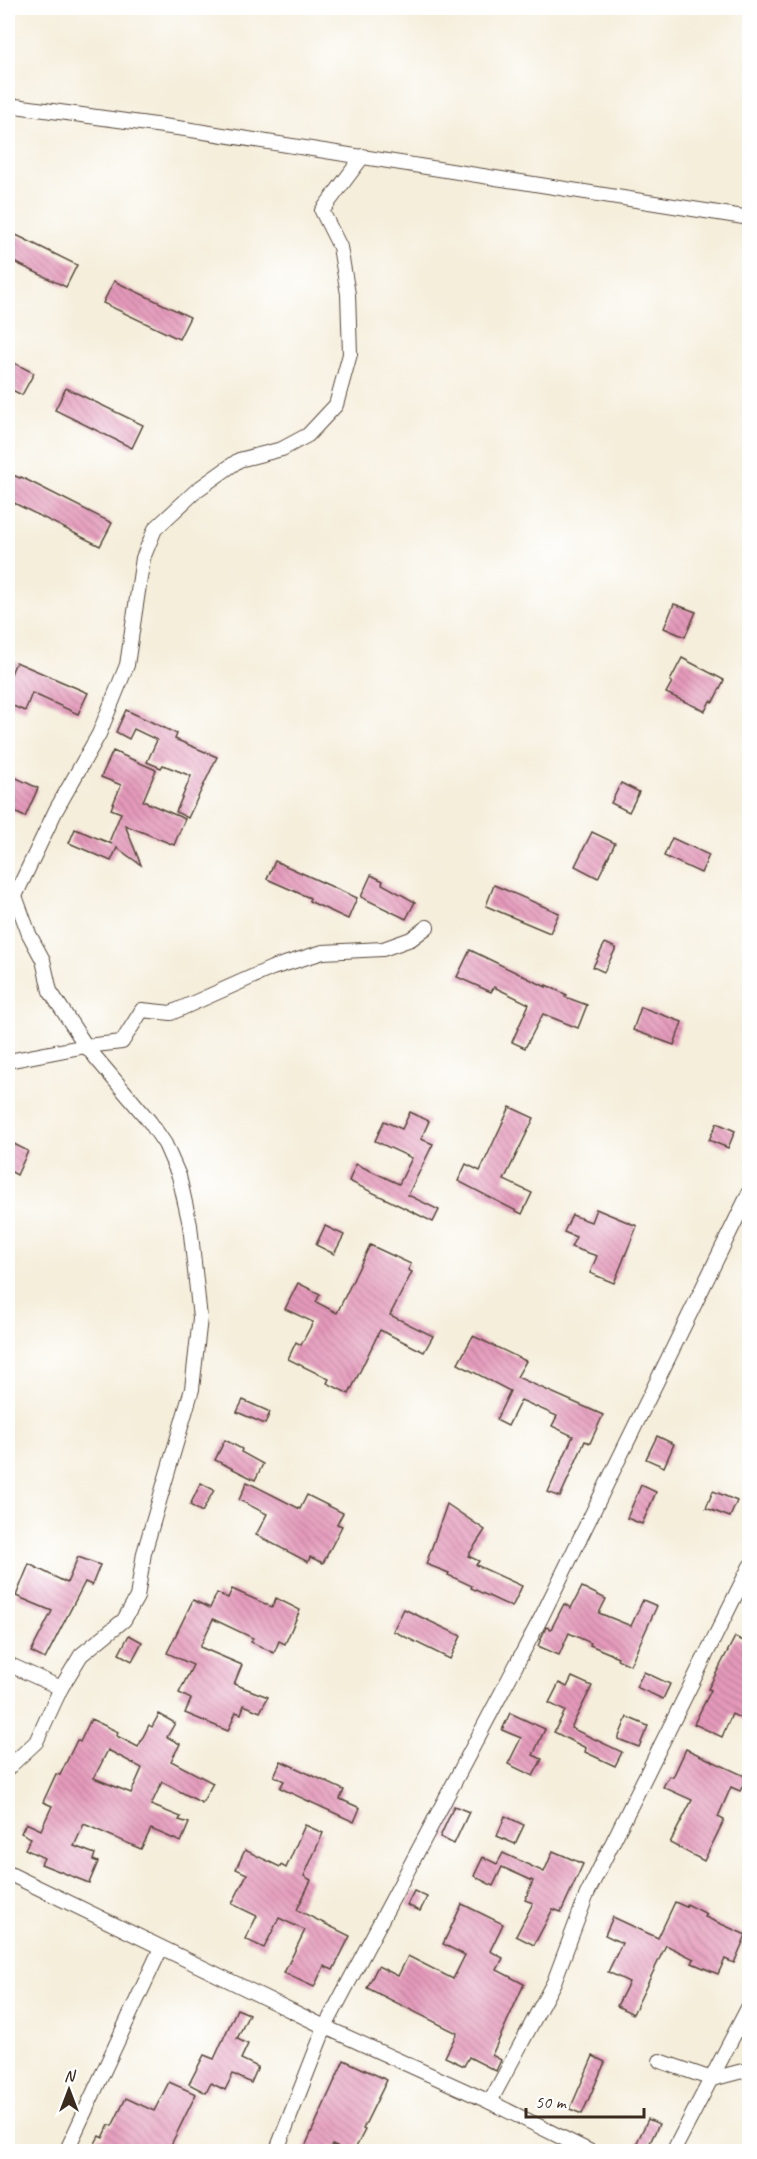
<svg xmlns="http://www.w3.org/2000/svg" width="757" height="2159" viewBox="0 0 757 2159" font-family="Caveat,sans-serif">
<defs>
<pattern id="building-back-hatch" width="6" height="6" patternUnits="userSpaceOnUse" patternTransform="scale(1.5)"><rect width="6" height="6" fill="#e59abb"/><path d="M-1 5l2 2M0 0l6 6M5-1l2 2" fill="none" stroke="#bb7e97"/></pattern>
</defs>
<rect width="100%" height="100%" fill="#fff"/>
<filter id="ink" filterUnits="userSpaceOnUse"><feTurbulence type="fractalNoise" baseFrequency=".0167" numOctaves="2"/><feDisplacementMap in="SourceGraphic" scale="12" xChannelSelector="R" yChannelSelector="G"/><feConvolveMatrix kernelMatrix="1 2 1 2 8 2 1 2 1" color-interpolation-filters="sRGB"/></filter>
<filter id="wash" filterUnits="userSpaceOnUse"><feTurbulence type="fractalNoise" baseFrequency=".008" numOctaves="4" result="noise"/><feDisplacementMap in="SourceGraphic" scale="24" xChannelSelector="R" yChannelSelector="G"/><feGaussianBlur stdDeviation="1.35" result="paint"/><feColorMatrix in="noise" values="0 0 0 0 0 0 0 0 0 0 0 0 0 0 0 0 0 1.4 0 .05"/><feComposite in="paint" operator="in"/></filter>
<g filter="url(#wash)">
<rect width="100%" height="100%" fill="#f5eedb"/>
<g id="blocks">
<g fill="url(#building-back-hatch)" fill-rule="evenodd">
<path d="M8,231L77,265L66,287L8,259Z"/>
<path d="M114,281L190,317L179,339L103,303Z"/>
<path d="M8,360L34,373L22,395L8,388Z"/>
<path d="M66,388L143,425L132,448L55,410Z"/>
<path d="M8,473L20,478L21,477L112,523L100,546L8,500Z"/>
<path d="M674,604L696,612L685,637L664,628Z"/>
<path d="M682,658L724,680L713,702L710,701L705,711L666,693L672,682L670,681Z"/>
<path d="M16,662L88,693L78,714L32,693L25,711L8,704V681Z"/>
<path d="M126,710L177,734L175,739L217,757L188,818L176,812L191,776L163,765L161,768L147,762L157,740L134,729L129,739L116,732Z"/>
<path d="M113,751L156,770L143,801L185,819L174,845L125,825L141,865L117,848L111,861L69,843L75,829L112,844L109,842L121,813L111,809L121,785L101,777Z"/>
<path d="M8,774L38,788L25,817L8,809Z"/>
<path d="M621,783L639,792L629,812L611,803Z"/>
<path d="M592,832L615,843L598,878L575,866Z"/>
<path d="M672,838L709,855L701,873L664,856Z"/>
<path d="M275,861L357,898L348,919L309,901L310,898L267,879Z"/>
<path d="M371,875L383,881L382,884L415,902L406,919L361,897Z"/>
<path d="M494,885L559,913L550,933L486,906Z"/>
<path d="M605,943L616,948L604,972L593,967Z"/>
<path d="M470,950L546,987V985L567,995L565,997L587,1005L578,1028L543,1014L525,1048L512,1042L529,1004L494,987L491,992L457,977Z"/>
<path d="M641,1007L682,1022L674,1045L633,1030Z"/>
<path d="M510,1107L534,1118L504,1180L532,1193L522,1214L458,1181L466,1164L480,1171Z"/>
<path d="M410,1112L429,1121L421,1139L433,1144L408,1195L439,1210L433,1222L349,1181L356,1164L399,1184L412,1158L375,1141L384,1121L402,1129Z"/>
<path d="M717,1123L735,1131L728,1148L709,1140Z"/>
<path d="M8,1141L28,1151L17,1175L8,1170Z"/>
<path d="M596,1209L637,1226L614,1283L590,1273L597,1256L571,1247L576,1237L564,1232L572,1215L591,1222Z"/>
<path d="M325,1226L344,1235L334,1254L316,1245Z"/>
<path d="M370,1245L411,1264L408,1270L412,1272L390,1315L433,1336L424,1352L380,1330L349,1394L327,1383L329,1379L288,1359L296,1342L301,1345L313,1322L285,1309L298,1283L320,1294L316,1302L337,1313Z"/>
<path d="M473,1336L526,1361L517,1377L603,1415L590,1443L585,1441L560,1497L548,1492L573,1436L552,1426L557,1416L521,1400L508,1426L496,1420L510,1391L458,1364Z"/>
<path d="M243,1400L270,1412L265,1424L237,1412Z"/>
<path d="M657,1436L674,1444L664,1467L646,1459Z"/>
<path d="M225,1440L242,1449L241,1452L263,1464L255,1480L215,1460Z"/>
<path d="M247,1482L300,1509L307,1495L343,1513L337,1524L342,1526L323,1563L310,1557L308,1562L256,1535L267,1514L239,1500Z"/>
<path d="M201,1483L214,1490L202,1512L190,1505Z"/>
<path d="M641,1485L656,1492L642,1524L627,1518Z"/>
<path d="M713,1491L737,1501L730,1517L706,1508Z"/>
<path d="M447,1504L485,1530L468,1556L479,1561L476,1565L522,1586L512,1607L471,1588L472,1586L448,1575L449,1573L426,1564Z"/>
<path d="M78,1557L100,1565L92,1585L85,1582L45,1659L31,1652L52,1611L16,1596L29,1564L67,1583Z"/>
<path d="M582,1587L606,1599L599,1613L631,1626L643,1600L657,1606L630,1665L617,1659L618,1657L590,1645L591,1643L569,1633L559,1655L538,1646L546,1627L551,1629L564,1604L571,1608Z"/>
<path d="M232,1589L272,1607L276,1598L300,1610L285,1644L279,1641L274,1653L251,1642L253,1638L213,1619L200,1647L242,1665L234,1684L268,1697L260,1712L244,1705L241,1714L236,1712L228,1731L185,1713L191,1699L179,1693L193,1665L167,1653L193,1600L210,1608L217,1593L228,1598Z"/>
<path d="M404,1609L461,1636L450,1659L393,1631Z"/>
<path d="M129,1635L142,1642L132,1661L119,1654Z"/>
<path d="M735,1637L750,1644V1709L744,1720L732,1714L722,1737L694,1724L711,1690L708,1689Z"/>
<path d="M644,1672L670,1684L663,1699L636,1687Z"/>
<path d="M572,1677L592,1686L571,1728L622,1752L615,1766L585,1752L586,1748L554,1732L565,1711L549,1703L559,1683L567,1687Z"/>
<path d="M510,1713L545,1729L533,1755L542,1759L533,1776L508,1764L521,1738L502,1730Z"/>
<path d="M159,1714L175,1723L167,1737L180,1744L171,1761L213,1783L202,1803L162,1782L151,1805L181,1817L179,1820L189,1823L181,1842L151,1829L141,1849L84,1824L74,1846L95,1854L93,1860L98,1862L89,1883L41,1864L44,1858L25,1849L31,1838L21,1833L26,1823L41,1830L52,1806L43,1802L56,1774L60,1775L77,1740L80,1742L91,1719L118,1732L117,1736L138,1747L149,1725L152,1727ZM108,1750L142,1768L131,1793L94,1778Z"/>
<path d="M627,1717L648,1726L639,1747L618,1739Z"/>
<path d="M686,1749L747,1777L740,1791L731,1787L718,1817L724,1820L704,1861L670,1843L692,1800L663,1787L669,1776L673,1777Z"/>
<path d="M281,1761L344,1790L340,1799L360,1808L354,1822L280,1788L284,1781L274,1776Z"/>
<path d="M454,1806L469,1812L454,1844L440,1837Z"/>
<path d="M505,1816L524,1825L515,1844L497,1836Z"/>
<path d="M305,1825L323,1833L304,1876L311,1880L297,1910L350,1936L333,1970L324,1966L314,1987L284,1973L305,1930L279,1918L264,1948L245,1939L257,1916L232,1904L247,1874L236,1869L245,1850L280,1867L281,1865L286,1868Z"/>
<path d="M553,1851L583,1864L561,1912L553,1909L534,1945L516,1936L533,1903L525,1900L533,1881L502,1867L493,1886L474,1876L483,1857L497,1864L503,1853L544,1872Z"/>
<path d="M414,1891L427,1897L420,1911L407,1905Z"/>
<path d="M675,1902L686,1907L687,1904L707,1914L705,1917L746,1935L734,1963L725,1959L718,1974L692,1963L694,1959L666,1945L633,2014L617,2006L629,1982L608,1972L622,1943L605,1935L613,1917L658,1938Z"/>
<path d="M462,1904L503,1924L490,1951L503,1958L497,1970L524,1984L492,2055L501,2060L496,2071L469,2057L464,2066L445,2057L457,2033L367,1988L378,1966L398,1976L408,1956L453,1979L465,1955L443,1944Z"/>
<path d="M237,2009L249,2014L237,2039L248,2044L241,2059L258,2067L251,2083L233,2074L225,2090L211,2083L206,2093L189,2084L204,2055L214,2059Z"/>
<path d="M593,2056L605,2062L582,2114L570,2109Z"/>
<path d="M344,2060L387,2080L363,2129L365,2130L354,2151H346L332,2145L328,2151H303Z"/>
<path d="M169,2082L196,2094L168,2151H91L99,2136L103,2138L109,2125L112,2126L126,2098L154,2111Z"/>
<path d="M648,2119L659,2124L646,2151H633Z"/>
</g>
</g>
</g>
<g filter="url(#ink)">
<use href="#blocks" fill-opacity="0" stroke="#57473a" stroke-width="1.5"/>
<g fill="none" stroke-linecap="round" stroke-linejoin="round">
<g stroke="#57473a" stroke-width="16">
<g id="minor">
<path d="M8,105L185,129L750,218"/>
<path d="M8,1061L86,1046L122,1042L142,1010L171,1013L272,968L323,952L383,949L411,939L427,927"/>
<path d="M8,1664L61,1688"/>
<path d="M8,1768L36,1742L61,1688L81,1655L124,1620L137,1597L144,1553L192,1389L200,1318L190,1225L179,1176L165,1144L150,1122L86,1046L50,991L43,960L29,934L15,896L56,810L99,734L127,665L143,558L155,529L197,490L239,460L282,449L308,435L336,405L350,354L348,294L340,247L322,211L363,156"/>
<path d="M8,1873L325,2027L490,2102L591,2152"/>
<path d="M660,2061L712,2079L750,2069"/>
<path d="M490,2102L554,1982L587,1894L750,1566"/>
<path d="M66,2152L161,1948"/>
<path d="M276,2152L325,2027L542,1616L750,1191"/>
<path d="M673,2152L750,2004"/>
</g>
</g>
<use href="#minor" stroke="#fff" stroke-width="14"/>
</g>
</g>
<rect width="757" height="2159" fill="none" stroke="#fff" stroke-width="30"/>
<g transform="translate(69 2090)" stroke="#ffffff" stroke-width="4.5" paint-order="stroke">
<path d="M0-4.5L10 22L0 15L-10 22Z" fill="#3b2a1e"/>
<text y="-9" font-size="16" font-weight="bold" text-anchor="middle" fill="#3b2a1e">N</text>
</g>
<path d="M526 2108v9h118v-9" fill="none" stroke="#3b2a1e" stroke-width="3"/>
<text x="535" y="2108" font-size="18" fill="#3b2a1e" stroke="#ffffff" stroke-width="4.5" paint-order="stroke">50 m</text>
</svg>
